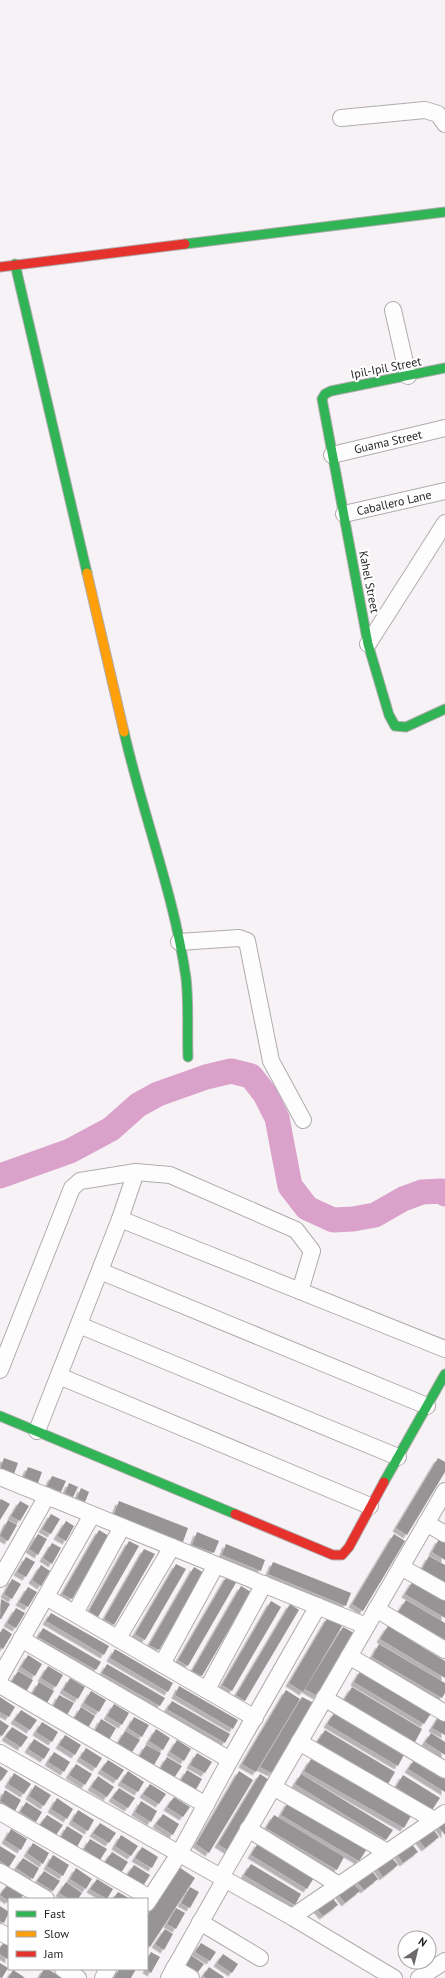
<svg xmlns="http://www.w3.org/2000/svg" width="445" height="1978" viewBox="0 0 445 1978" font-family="'PT Sans',sans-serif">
<defs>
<filter id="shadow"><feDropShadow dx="-3.5" dy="3.5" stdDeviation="0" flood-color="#0004"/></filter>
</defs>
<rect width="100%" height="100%" fill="#f7f2f5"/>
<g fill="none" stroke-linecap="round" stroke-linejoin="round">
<path stroke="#daa1ca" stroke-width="25" d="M0,1176L70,1151L111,1129L138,1105L158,1094L206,1077L231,1071L251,1076L265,1094L277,1118L290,1186L307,1208L333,1220L353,1219L375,1215L403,1199L422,1192L442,1191L445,1194"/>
</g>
<g fill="#979496" filter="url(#shadow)">
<path d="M4,1458L18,1463L14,1474L0,1469Z"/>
<path d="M438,1458L445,1462V1472L407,1535L396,1528Z"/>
<path d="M28,1467L42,1472L38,1483L24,1477Z"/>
<path d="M52,1476L66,1481L61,1492L47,1486Z"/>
<path d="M69,1483L78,1487L73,1497L65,1493Z"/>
<path d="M81,1488L89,1492L85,1502L77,1498Z"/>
<path d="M1,1499L10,1504L0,1520V1500Z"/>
<path d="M20,1501L29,1506L20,1521L11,1516Z"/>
<path d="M119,1501L188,1528L183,1542L114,1514Z"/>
<path d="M51,1514L60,1519L51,1534L42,1529Z"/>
<path d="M8,1520L17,1525L8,1541L0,1536Z"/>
<path d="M66,1521L74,1526L66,1541L57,1536Z"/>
<path d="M99,1530L109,1536L72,1599L62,1594Z"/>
<path d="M197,1532L219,1541L214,1553L192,1545Z"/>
<path d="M38,1534L47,1539L38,1555L29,1549Z"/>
<path d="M394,1534L405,1541L363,1611L352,1604Z"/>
<path d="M439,1539L445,1543V1560L432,1552Z"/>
<path d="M129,1541L139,1546L98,1617L89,1611Z"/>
<path d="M52,1543L61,1548L52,1564L43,1558Z"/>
<path d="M226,1544L265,1560L261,1571L222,1555Z"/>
<path d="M144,1549L155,1554L114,1625L104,1619Z"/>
<path d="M429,1556L445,1565V1582L422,1569Z"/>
<path d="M26,1557L35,1562L26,1577L17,1572Z"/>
<path d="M273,1562L351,1593L346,1606L268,1574Z"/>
<path d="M176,1564L186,1569L145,1640L135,1634Z"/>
<path d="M41,1565L50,1571L41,1586L32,1580Z"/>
<path d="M194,1567L204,1573L159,1650L149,1645Z"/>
<path d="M227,1576L237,1581L188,1666L178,1660Z"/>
<path d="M12,1579L21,1584L12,1599L4,1594Z"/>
<path d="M413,1581L445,1601V1618L405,1594Z"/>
<path d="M241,1586L251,1592L202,1676L192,1671Z"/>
<path d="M28,1587L37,1592L28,1607L19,1602Z"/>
<path d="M1,1599L10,1604L1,1619H0Z"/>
<path d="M406,1600L445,1623V1640L398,1612Z"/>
<path d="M271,1601L281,1607L232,1691L222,1685Z"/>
<path d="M290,1604L299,1610L245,1701L236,1695Z"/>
<path d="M16,1608L25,1613L16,1628L7,1623Z"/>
<path d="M51,1613L109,1646L104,1655L46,1621Z"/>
<path d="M328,1617L342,1626L303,1692L289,1683Z"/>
<path d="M388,1626L445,1661V1678L380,1639Z"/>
<path d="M343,1627L354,1633L317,1696L305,1689Z"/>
<path d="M3,1628L12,1634L3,1649L0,1647V1633Z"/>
<path d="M43,1628L101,1662L96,1670L38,1637Z"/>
<path d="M379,1644L445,1683V1693L442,1698L372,1657Z"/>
<path d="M115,1649L173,1683L168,1692L110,1658Z"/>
<path d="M28,1655L42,1664L35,1676L21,1667Z"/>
<path d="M107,1664L165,1698L160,1706L102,1673Z"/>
<path d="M48,1666L63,1675L56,1687L41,1678Z"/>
<path d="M361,1670L432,1712L424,1724L354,1682Z"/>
<path d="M18,1671L33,1680L26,1692L11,1683Z"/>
<path d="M70,1678L85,1687L78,1699L63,1690Z"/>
<path d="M39,1682L54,1691L47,1703L32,1694Z"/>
<path d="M179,1686L238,1720L233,1729L175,1695Z"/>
<path d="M352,1687L422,1729L415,1742L344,1700Z"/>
<path d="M286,1690L300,1699L256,1772L242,1764Z"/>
<path d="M91,1691L106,1700L99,1712L84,1703Z"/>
<path d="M59,1695L74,1703L67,1715L53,1707Z"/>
<path d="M0,1697L15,1707L9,1717L0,1712Z"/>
<path d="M302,1697L314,1703L272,1773L260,1767Z"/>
<path d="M172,1701L230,1734L225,1743L167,1709Z"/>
<path d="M114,1704L129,1713L122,1725L107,1716Z"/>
<path d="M81,1707L95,1716L88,1728L74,1719Z"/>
<path d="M21,1710L37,1720L30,1730L14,1720Z"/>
<path d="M335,1712L405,1753L398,1766L327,1724Z"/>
<path d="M440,1715L445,1718V1735L432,1728Z"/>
<path d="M134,1717L149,1725L142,1737L128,1728Z"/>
<path d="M101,1719L116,1728L109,1740L95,1731Z"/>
<path d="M0,1720L9,1726L2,1736L0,1735Z"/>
<path d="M42,1722L58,1732L52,1742L36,1732Z"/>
<path d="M12,1727L28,1737L21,1747L5,1737Z"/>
<path d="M156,1729L170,1738L163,1750L149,1741Z"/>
<path d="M325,1730L395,1772L388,1784L317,1742Z"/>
<path d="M125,1731L140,1740L132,1752L118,1743Z"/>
<path d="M431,1733L445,1742V1755L425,1742Z"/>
<path d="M65,1735L81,1745L75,1755L59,1745Z"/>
<path d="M34,1739L50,1749L44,1759L28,1749Z"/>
<path d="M177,1740L191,1749L184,1761L170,1752Z"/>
<path d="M146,1745L161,1753L154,1765L139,1757Z"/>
<path d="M86,1748L102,1758L96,1768L80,1758Z"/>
<path d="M54,1752L70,1762L64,1772L48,1762Z"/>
<path d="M197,1753L212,1762L205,1773L190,1765Z"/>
<path d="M167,1757L182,1766L174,1778L160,1769Z"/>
<path d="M311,1759L411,1816L404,1828L304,1771Z"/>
<path d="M415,1759L445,1778V1792L408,1769Z"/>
<path d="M108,1760L124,1770L117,1780L101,1770Z"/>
<path d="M76,1764L92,1774L85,1785L69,1775Z"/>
<path d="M0,1766L8,1771L1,1781L0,1780Z"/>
<path d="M187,1770L202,1779L195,1791L180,1782Z"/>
<path d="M128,1771L144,1782L138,1792L121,1782Z"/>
<path d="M239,1771L253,1780L209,1853L196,1844Z"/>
<path d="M14,1773L31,1784L24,1794L8,1784Z"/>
<path d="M260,1774L271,1781L229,1851L218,1844Z"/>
<path d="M301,1774L393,1830L386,1840L295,1784Z"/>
<path d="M403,1775L440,1798L432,1810L396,1787Z"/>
<path d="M98,1776L114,1787L107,1797L91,1787Z"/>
<path d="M150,1784L166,1794L159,1804L143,1794Z"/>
<path d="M35,1785L51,1795L44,1806L29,1796Z"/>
<path d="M119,1788L135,1798L128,1808L112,1798Z"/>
<path d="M5,1790L21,1800L15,1811L0,1801Z"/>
<path d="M174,1797L190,1807L183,1817L167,1807Z"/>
<path d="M57,1798L73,1809L67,1819L51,1809Z"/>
<path d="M141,1801L157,1811L151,1822L135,1812Z"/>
<path d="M26,1802L42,1812L36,1822L20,1812Z"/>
<path d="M288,1802L367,1849L359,1861L281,1815Z"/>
<path d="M78,1810L94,1820L88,1831L72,1821Z"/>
<path d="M163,1814L179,1824L173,1835L156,1824Z"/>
<path d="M47,1815L63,1825L56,1835L40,1825Z"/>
<path d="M274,1815L344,1857L337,1870L266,1828Z"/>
<path d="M445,1820V1835L438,1826Z"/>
<path d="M100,1823L116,1833L109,1843L93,1833Z"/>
<path d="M67,1826L83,1836L77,1847L61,1837Z"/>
<path d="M432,1828L439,1837L425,1848L418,1839Z"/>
<path d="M11,1829L27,1839L21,1850L5,1840Z"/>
<path d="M121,1835L138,1846L131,1856L115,1846Z"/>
<path d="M90,1839L107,1849L100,1860L84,1849Z"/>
<path d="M33,1843L49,1853L43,1864L27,1853Z"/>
<path d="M258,1843L315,1876L307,1889L251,1855Z"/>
<path d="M411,1843L418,1852L403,1863L397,1854Z"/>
<path d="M0,1846L16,1856L9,1867L0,1861Z"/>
<path d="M142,1847L158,1857L152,1868L135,1858Z"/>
<path d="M112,1852L128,1862L121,1873L105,1862Z"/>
<path d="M53,1855L69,1865L63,1876L47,1866Z"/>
<path d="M391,1857L398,1865L383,1877L377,1868Z"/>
<path d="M23,1858L39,1868L33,1879L16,1868Z"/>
<path d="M251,1864L301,1894L295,1905L244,1875Z"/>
<path d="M134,1865L150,1875L143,1886L127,1875Z"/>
<path d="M179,1867L195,1878L150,1947L147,1945V1916Z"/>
<path d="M76,1868L92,1879L86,1889L70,1879Z"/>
<path d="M371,1870L378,1879L364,1890L357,1882Z"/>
<path d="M44,1871L60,1881L53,1891L37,1881Z"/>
<path d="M97,1879L113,1889L107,1899L90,1889Z"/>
<path d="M66,1882L82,1893L78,1899H69L59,1893Z"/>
<path d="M353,1883L360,1891L345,1903L338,1894Z"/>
<path d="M7,1885L23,1895L21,1899H9V1901L0,1895Z"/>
<path d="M190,1887L199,1892L190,1908L181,1903Z"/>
<path d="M118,1892L127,1897L130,1899H113Z"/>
<path d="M331,1896L338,1905L323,1916L316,1908Z"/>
<path d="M0,1906L9,1912L4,1923L0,1921Z"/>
<path d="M176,1908L185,1913L176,1929L167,1924Z"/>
<path d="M165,1929L173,1934L164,1950L155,1944Z"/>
<path d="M4,1942L9,1946V1960L0,1954V1948Z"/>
<path d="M201,1943L216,1952L210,1961L195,1952Z"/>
<path d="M151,1952L160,1957L151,1973L145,1969H147V1959Z"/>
<path d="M189,1954L204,1964L198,1972L183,1963Z"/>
<path d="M223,1954L238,1964L232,1973L217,1963Z"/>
<path d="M0,1963L8,1968L2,1978L0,1977Z"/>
<path d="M209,1967L224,1977L223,1978H206L203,1976Z"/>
<path d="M44,1969H48L62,1978H39Z"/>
<path d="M119,1969H136L131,1978H114Z"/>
<path d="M13,1970L21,1975L25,1978H8Z"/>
</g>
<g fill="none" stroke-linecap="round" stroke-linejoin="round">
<g stroke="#b0acae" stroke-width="18">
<g id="street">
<path d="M341,118L425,110L438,114L445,124"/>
<path d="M393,310L408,376"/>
<path d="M332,455L445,428"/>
<path d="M344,514L445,491"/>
<path d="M368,644L445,523"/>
<path d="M179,942L239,938L247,941L271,1061L303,1120"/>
<path d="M120,1219L445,1349"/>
<path d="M100,1271L427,1406"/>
<path d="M79,1325L398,1457"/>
<path d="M0,1370L72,1188L80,1181L136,1172L170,1175L296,1230L312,1251L300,1291"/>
<path d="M59,1376L370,1506"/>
<path d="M37,1431L120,1219L136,1172"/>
<path d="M0,1477L366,1626"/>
<path d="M426,1523L445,1534"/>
<path d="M401,1567L445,1592"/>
<path d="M0,1579L47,1496"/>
<path d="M46,1597L255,1718"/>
<path d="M376,1609L445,1650"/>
<path d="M75,1613L122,1527"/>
<path d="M118,1638L172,1547"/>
<path d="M21,1639L230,1760"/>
<path d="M349,1656L445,1713"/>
<path d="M162,1664L216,1565"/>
<path d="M0,1677L92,1515"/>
<path d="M0,1685L206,1805"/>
<path d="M207,1689L264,1584"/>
<path d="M324,1698L445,1770"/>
<path d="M299,1742L434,1820"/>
<path d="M0,1753L292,1917L394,1978"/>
<path d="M273,1787L387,1852"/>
<path d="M0,1812L150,1898"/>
<path d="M248,1829L339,1885"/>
<path d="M0,1872L46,1899"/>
<path d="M221,1877L445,1491"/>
<path d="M147,1903L179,1854L230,1760L318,1606"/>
<path d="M292,1917L445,1813"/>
<path d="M200,1922L260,1958"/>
<path d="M0,1932L9,1937"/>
<path d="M174,1968L191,1978"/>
<path d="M63,1969L78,1978"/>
<path d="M103,1978L108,1969"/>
<path d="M169,1978L225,1879"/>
<path d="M419,1978L445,1961"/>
</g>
</g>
<g stroke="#b0acae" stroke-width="11">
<g id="fast">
<path d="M185,244L445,212"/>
<path d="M15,264L87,573"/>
<path d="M445,368L331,391L325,394L322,399L368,644L389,715L395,726L406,727L445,709"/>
<path d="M124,732C143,815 174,894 186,978C189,1003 187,1031 188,1057"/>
<path d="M0,1416L235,1514"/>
<path d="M384,1482L445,1374"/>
</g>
</g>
<g stroke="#b0acae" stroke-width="11">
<path id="slow" d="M87,573L124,732"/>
</g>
<g stroke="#b0acae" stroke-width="11">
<g id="jam">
<path d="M0,267L185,244"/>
<path d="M235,1514L333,1555H342L349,1547L384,1482"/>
</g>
</g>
<use href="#street" stroke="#fefdfe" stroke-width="16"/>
<use href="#fast" stroke="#30b455" stroke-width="9"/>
<use href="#slow" stroke="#ff9f0a" stroke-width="9"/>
<use href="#jam" stroke="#e5322d" stroke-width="9"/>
</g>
<g text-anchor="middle" stroke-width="4" stroke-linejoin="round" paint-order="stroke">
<g font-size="12" fill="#221f21" stroke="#fff">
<text transform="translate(386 368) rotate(-11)" y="4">Ipil-Ipil Street</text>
<text transform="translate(388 442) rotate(-13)" y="4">Guama Street</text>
<text transform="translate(394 503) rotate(-13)" y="4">Caballero Lane</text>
<text transform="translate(369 582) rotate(79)" y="4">Kahel Street</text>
</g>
</g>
<rect x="8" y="1898" width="140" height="72" fill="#ffffff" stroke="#a7a5a6"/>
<rect x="16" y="1911" width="20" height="6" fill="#30b455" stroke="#a7a5a6"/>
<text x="44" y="1918" font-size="12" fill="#221f21">Fast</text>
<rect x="16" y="1931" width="20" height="6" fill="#ff9f0a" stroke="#a7a5a6"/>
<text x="44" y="1938" font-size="12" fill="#221f21">Slow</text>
<rect x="16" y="1951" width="20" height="6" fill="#e5322d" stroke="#a7a5a6"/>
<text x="44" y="1958" font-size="12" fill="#221f21">Jam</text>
<g transform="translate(417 1950) rotate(35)"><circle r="19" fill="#ffffff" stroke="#a7a5a6"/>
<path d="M0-3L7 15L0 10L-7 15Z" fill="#6d696b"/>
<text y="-6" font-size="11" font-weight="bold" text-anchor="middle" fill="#221f21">N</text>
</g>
</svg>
